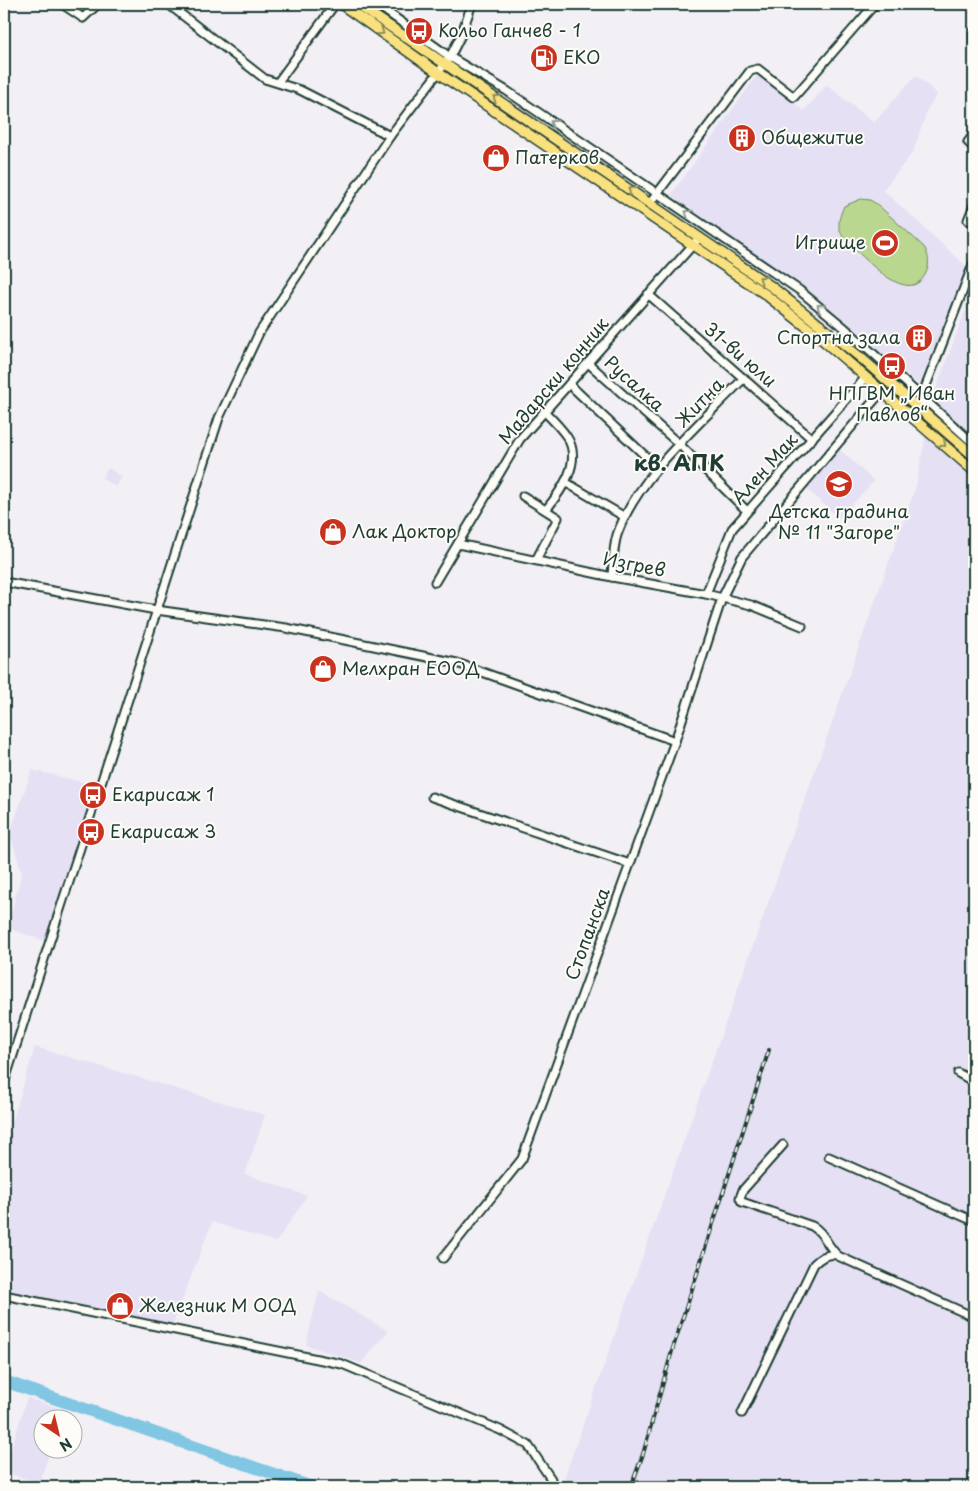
<svg xmlns="http://www.w3.org/2000/svg" width="978" height="1491" viewBox="0 0 978 1491" font-family="'Playpen Sans',sans-serif">
<rect width="100%" height="100%" fill="#f2eff5"/>
<filter id="ink" filterUnits="userSpaceOnUse"><feTurbulence type="fractalNoise" baseFrequency=".02" numOctaves="2"/><feDisplacementMap in="SourceGraphic" scale="10" xChannelSelector="R" yChannelSelector="G"/><feConvolveMatrix kernelMatrix="1 2 1 2 8 2 1 2 1" color-interpolation-filters="sRGB"/></filter>
<g filter="url(#ink)">
<g fill="#e5e0f3">
<path d="M759,73L804,111L827,85L874,123L916,75L937,94L927,110L913,152L883,190L968,268L919,385L806,290L671,195Z"/>
<path d="M974,287V1487H561L916,486L933,397Z"/>
<path d="M839,449L874,481L839,518L805,487Z"/>
<path d="M108,468L122,477L116,487L102,478Z"/>
<path d="M32,770L94,785L46,941L7,928L22,873L10,833Z"/>
<path d="M35,1047L265,1115L245,1174L307,1196L276,1242L212,1222L172,1326L4,1289V1149Z"/>
<path d="M319,1291L388,1331L361,1363L306,1345Z"/>
<path d="M27,1398L64,1410L61,1418H42V1448L51,1449L39,1483L4,1472Z"/>
</g>
<path fill="#b9d78f" stroke="#6c8a62" d="M861,199L870,200L878,205L924,247C929,255 930,264 926,273C908,310 862,254 845,240C836,227 838,220 844,206Z"/>
<g fill="none" stroke-linecap="round" stroke-linejoin="round">
<path stroke="#81c6e2" stroke-width="12" d="M4,1381L312,1487"/>
<g stroke="#1f3d34" stroke-width="11">
<g id="minor">
<path d="M62,4L83,18L98,4"/>
<path d="M168,4L265,79L300,90L390,136"/>
<path d="M376,4L450,57L507,91L799,290L846,329L974,444"/>
<path d="M974,31V42"/>
<path d="M278,82L335,4"/>
<path d="M974,134L968,142L974,148"/>
<path d="M650,203L750,71L758,69L794,97L875,4"/>
<path d="M974,205L968,220L974,223"/>
<path d="M648,294L812,439"/>
<path d="M588,363L680,445L747,511"/>
<path d="M569,384L657,467"/>
<path d="M921,409L922,396L974,262"/>
<path d="M544,411C552,419 561,428 567,437C583,462 561,491 546,510"/>
<path d="M565,482L625,517"/>
<path d="M523,496L558,518L536,560"/>
<path d="M458,544L612,577L706,594L751,605L802,626"/>
<path d="M612,577C613,564 613,548 617,535C638,475 700,424 744,378"/>
<path d="M4,582L156,610L286,628L457,663L675,741"/>
<path d="M435,582L520,439L699,238"/>
<path d="M706,594L732,529L866,377"/>
<path d="M432,797L630,864"/>
<path d="M958,1073L974,1082"/>
<path d="M4,1083L219,418L259,333L390,136L450,57L461,35L472,4"/>
<path d="M783,1145L743,1190L740,1198L742,1202L812,1226C824,1232 827,1246 838,1256L974,1317"/>
<path d="M829,1157L969,1219L974,1218"/>
<path d="M443,1258L522,1159L675,741L722,598L742,557L882,391"/>
<path d="M4,1295L342,1364L500,1430L528,1445L551,1479L549,1487"/>
<path d="M742,1413L814,1264C821,1257 828,1253 837,1255"/>
</g>
</g>
<g stroke="#1f3d34" stroke-width="12">
<g id="major">
<path d="M341,4L437,72L765,294L817,335L974,471"/>
<path d="M357,4L772,287L861,358L974,456"/>
</g>
</g>
<use href="#minor" stroke="#fdfcf7" stroke-width="7"/>
<use href="#major" stroke="#fae180" stroke-width="9"/>
<g stroke="#1f3d34" stroke-width="4">
<path id="rail" d="M631,1487L643,1454L672,1351L769,1050"/>
</g>
<use href="#rail" stroke="#fdfcf7" stroke-width="2" stroke-dasharray="5.5" stroke-linecap="butt"/>
</g>
<defs><path id="oneway-chevron" d="M-2-3.5L2.5 0L-2 3.5" fill="none" stroke-width="1.6" stroke-linecap="round" stroke-linejoin="round" transform="scale(1.25)"/></defs>
<g stroke="#8c8f5a">
<use href="#oneway-chevron" transform="translate(381 32) rotate(35)"/>
<use href="#oneway-chevron" transform="translate(496 98) rotate(-146)"/>
<use href="#oneway-chevron" transform="translate(631 190) rotate(-145)"/>
<use href="#oneway-chevron" transform="translate(762 279) rotate(-146)"/>
<use href="#oneway-chevron" transform="translate(943 444) rotate(41)"/>
</g>
<g stroke="#8e9c96">
<use href="#oneway-chevron" transform="translate(553 123) rotate(-146)"/>
<use href="#oneway-chevron" transform="translate(688 213) rotate(-146)"/>
<use href="#oneway-chevron" transform="translate(820 307) rotate(-141)"/>
</g>
</g>
<defs>
<g id="bus-disc" transform="scale(1.4375)"><circle r="9.5" fill="#c8321e" stroke="#fdfcf7"/><path d="M-5-6H5V4H4V6H2V4H-2V6H-4V4H-5ZM-3.5-4V0h7V-4ZM-3.5 1.2v1.5H-2V1.2ZM2 1.2v1.5H3.5V1.2Z" fill="#fff"/></g>
<g id="fuel-disc" transform="scale(1.4375)"><circle r="9.5" fill="#c8321e" stroke="#fdfcf7"/><path d="M-5.5-6h7V0h2V4h1.3V-2.5L3-4.5l.8-.8L6-3V5H2.5V1h-1V6h-7ZM-4.2-4.7v3.2H.2V-4.7Z" fill="#fff"/></g>
<g id="building-disc" transform="scale(1.4375)"><circle r="9.5" fill="#c8321e" stroke="#fdfcf7"/><path d="M-4-6H4V6H1V3H-1V6H-4ZM-2.5-4.3h1.7v1.8h-1.7ZM.8-4.3h1.7v1.8H.8ZM-2.5-1h1.7V.8h-1.7ZM.8-1h1.7V.8H.8Z" fill="#fff"/></g>
<g id="shop-disc" transform="scale(1.4375)"><circle r="9.5" fill="#c8321e" stroke="#fdfcf7"/><path d="M-5-2.5h2.3a2.7 3.5 0 0 1 5.4 0H5L5.5 6h-11ZM-1.5-2.5h3a1.5 2.3 0 0 0-3 0Z" fill="#fff"/></g>
<g id="stadium-disc" transform="scale(1.4375)"><circle r="9.5" fill="#c8321e" stroke="#fdfcf7"/><path d="M0-5a6.5 5 0 1 0 0 10a6.5 5 0 1 0 0-10ZM-3.5-1.8h7v3.6h-7Z" fill="#fff"/></g>
<g id="school-disc" transform="scale(1.4375)"><circle r="9.5" fill="#c8321e" stroke="#fdfcf7"/><path d="M0-5L7-2L0 1L-7-2ZM-4 1L0 2.5L4 1V4Q0 6-4 4Z" fill="#fff"/></g>
</defs>
<g fill-rule="evenodd">
<use href="#bus-disc" x="419" y="31"/>
<use href="#fuel-disc" x="544" y="58"/>
<use href="#building-disc" x="742" y="138"/>
<use href="#shop-disc" x="496" y="158"/>
<use href="#stadium-disc" x="885" y="243"/>
<use href="#building-disc" x="919" y="338"/>
<use href="#bus-disc" x="892" y="366"/>
<use href="#school-disc" x="839" y="484"/>
<use href="#shop-disc" x="333" y="532"/>
<use href="#shop-disc" x="323" y="669"/>
<use href="#bus-disc" x="93" y="795"/>
<use href="#bus-disc" x="91" y="832"/>
<use href="#shop-disc" x="120" y="1306"/>
</g>
<g text-anchor="middle" stroke-width="4" stroke-linejoin="round" paint-order="stroke">
<g font-size="18" fill="#1f3d34" stroke="#fdfcf7" text-anchor="start">
<text x="438" y="37">Кольо Ганчев - 1</text>
<text x="563" y="64">EKO</text>
<text x="761" y="144">Общежитие</text>
<text x="515" y="164">Патерков</text>
<text x="866" y="249" text-anchor="end">Игрище</text>
<text x="900" y="344" text-anchor="end">Спортна зала</text>
<text x="892" y="400" text-anchor="middle">НПГВМ „Иван<tspan x="892" dy="21">Павлов“</tspan></text>
<text x="839" y="518" text-anchor="middle">Детска градина<tspan x="839" dy="21">№ 11 "Загоре"</tspan></text>
<text x="352" y="538">Лак Доктор</text>
<text x="342" y="675">Мелхран ЕООД</text>
<text x="112" y="801">Екарисаж 1</text>
<text x="110" y="838">Екарисаж 3</text>
<text x="139" y="1312">Железник М ООД</text>
</g>
<g font-size="18" fill="#1f3d34" stroke="#fdfcf7">
<text transform="translate(740 355) rotate(41)" y="6">31-ви юли</text>
<text transform="translate(554 381) rotate(-50)" y="6">Мадарски конник</text>
<text transform="translate(634 384) rotate(42)" y="6">Русалка</text>
<text transform="translate(700 403) rotate(-46)" y="6">Житна</text>
<text transform="translate(765 469) rotate(-48)" y="6">Ален Мак</text>
<text transform="translate(634 565) rotate(11)" y="6">Изгрев</text>
<text transform="translate(588 934) rotate(-70)" y="6">Стопанска</text>
</g>
<g font-size="22" font-weight="bold" fill="#1f3d34" stroke="#fdfcf7">
<text x="679" y="471">кв. АПК</text>
</g>
</g>
<rect width="978" height="1491" fill="none" stroke="#fdfcf7" stroke-width="20"/>
<rect x="10" y="10" width="958" height="1471" fill="none" stroke="#1f3d34" stroke-width="2" filter="url(#ink)"/>
<g transform="translate(58 1434) rotate(145)"><circle r="24" fill="#fdfcf7" stroke="#a4b0a9"/>
<path d="M0-4L9 19L0 12L-9 19Z" fill="#c8321e"/>
<text y="-8" font-size="14" font-weight="bold" text-anchor="middle" fill="#1f3d34">N</text>
</g>
</svg>
